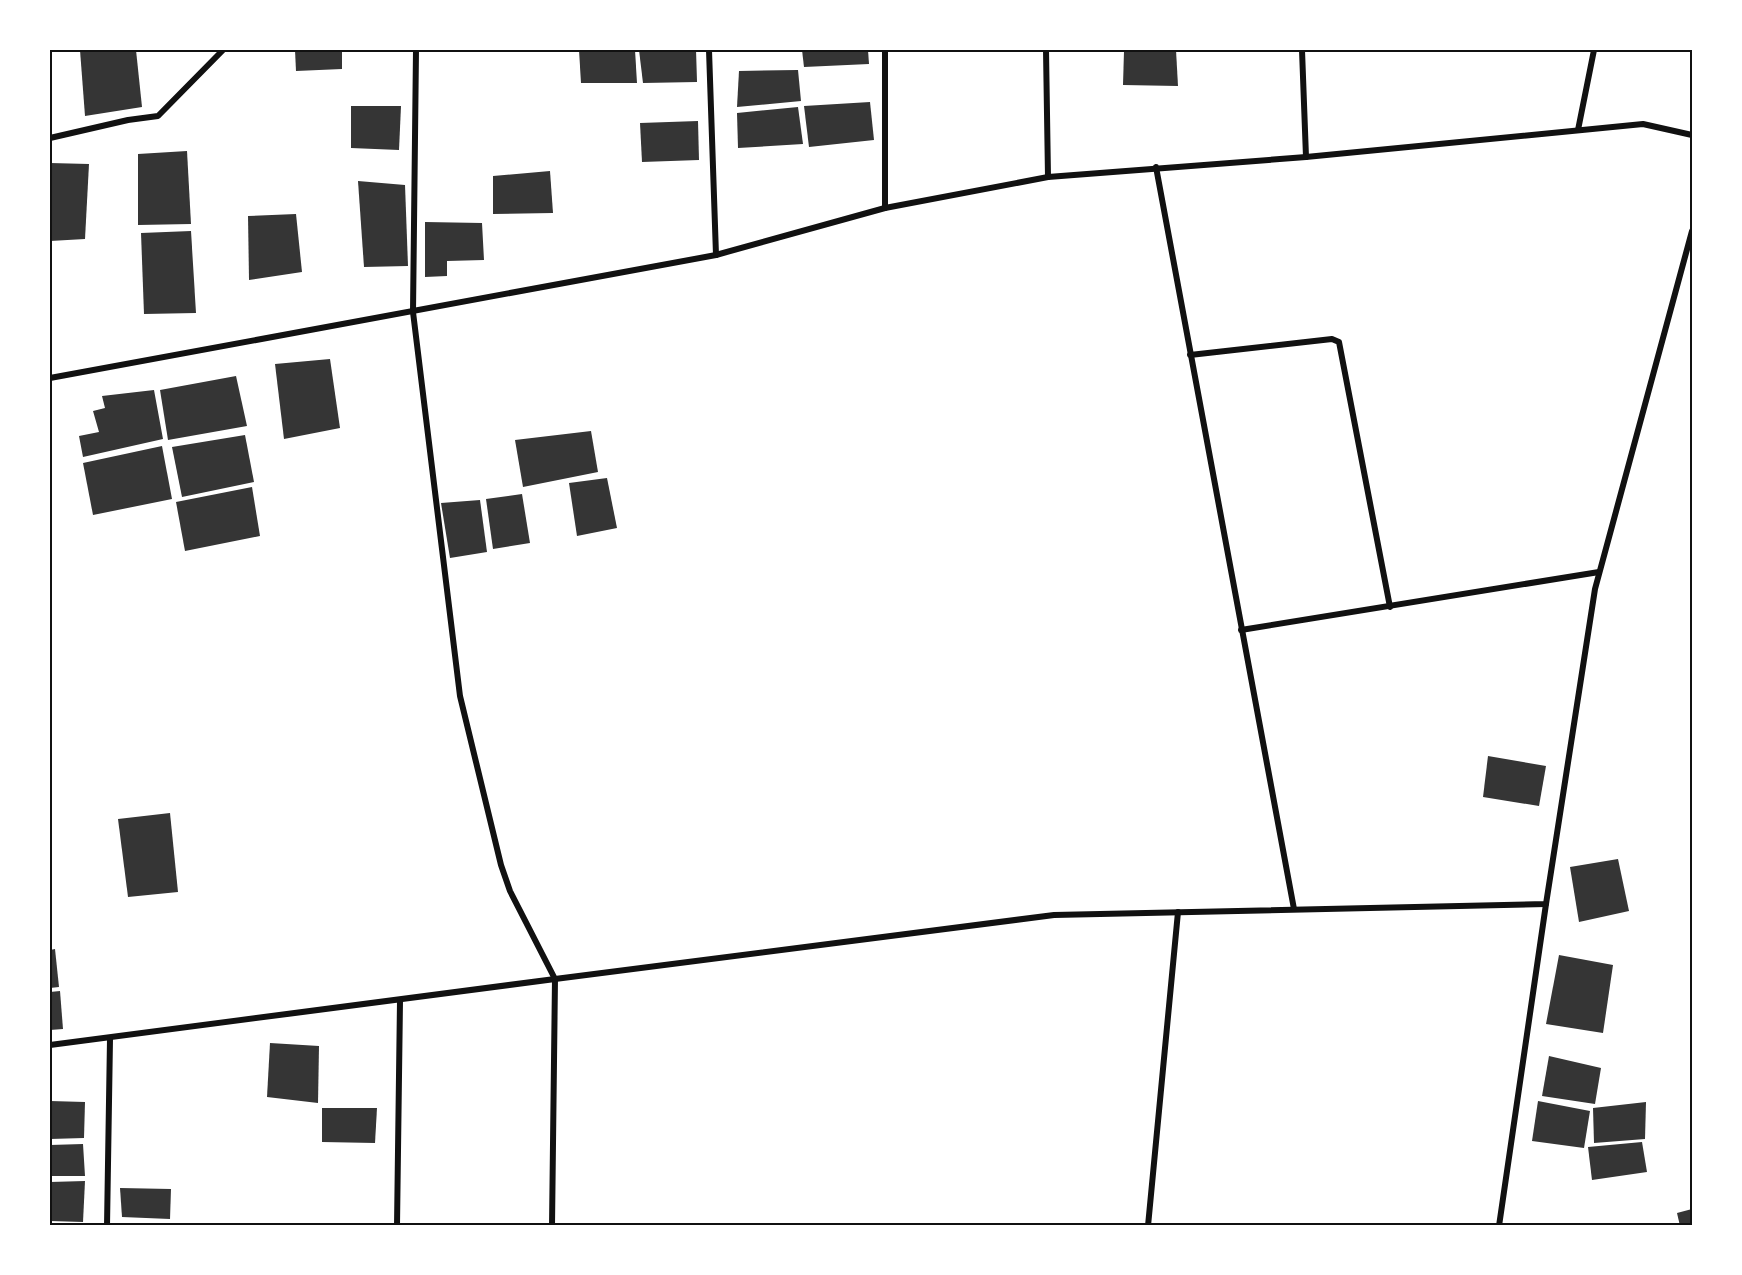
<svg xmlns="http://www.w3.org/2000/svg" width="1742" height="1275" viewBox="0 0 1742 1275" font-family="'Noto Serif',serif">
<rect width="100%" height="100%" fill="#fff"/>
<g fill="#353535">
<path d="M80,50H136L142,107L85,116Z"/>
<path d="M295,50H342V69L296,71Z"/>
<path d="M579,50H635L637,83H581Z"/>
<path d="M639,50H696L697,82L643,83Z"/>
<path d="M802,50H868L869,64L804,67Z"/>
<path d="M1176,50L1178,86L1123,85L1124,51Z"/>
<path d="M798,70L801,101L737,107L739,71Z"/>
<path d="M870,102L874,140L809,147L804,106Z"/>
<path d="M351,106H401L399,150L351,148Z"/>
<path d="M798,107L803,144L738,148L737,113Z"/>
<path d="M698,121L699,160L642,162L640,123Z"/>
<path d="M187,151L191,224L138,225V154Z"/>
<path d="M50,163L89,164L85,239L50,241Z"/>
<path d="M550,171L553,213L493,214V176Z"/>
<path d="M358,181L405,185L408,266L364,267Z"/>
<path d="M296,214L302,272L249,280L248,216Z"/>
<path d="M425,222L482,223L484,260L447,261V276L425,277Z"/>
<path d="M191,231L196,313L144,314L141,233Z"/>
<path d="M330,359L340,428L284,439L275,364Z"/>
<path d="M236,376L247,426L168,440L160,390Z"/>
<path d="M154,390L163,439L83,457L79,436L99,432L93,411L105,408L102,396Z"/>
<path d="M591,431L598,472L523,487L515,440Z"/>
<path d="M245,435L254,482L182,497L172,447Z"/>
<path d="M162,446L172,499L93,515L83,463Z"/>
<path d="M607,478L617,528L577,536L569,483Z"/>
<path d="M252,487L260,536L185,551L176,502Z"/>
<path d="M522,494L530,543L493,549L486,499Z"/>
<path d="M480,500L487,552L450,558L441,503Z"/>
<path d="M1488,756L1546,766L1539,806L1483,797Z"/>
<path d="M170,813L178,892L128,897L118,819Z"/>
<path d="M1618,859L1629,911L1579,922L1570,867Z"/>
<path d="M55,949L59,987L50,988V950Z"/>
<path d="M1559,955L1613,965L1603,1033L1546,1024Z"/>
<path d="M60,991L63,1029L50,1030V992Z"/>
<path d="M270,1043L319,1046L318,1103L267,1097Z"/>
<path d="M1549,1056L1601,1068L1595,1104L1542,1096Z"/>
<path d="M50,1101L85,1102L84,1138L50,1139Z"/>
<path d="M1538,1101L1590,1111L1584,1148L1532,1141Z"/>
<path d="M1646,1102L1645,1139L1594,1143L1593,1108Z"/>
<path d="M322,1108H377L375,1143L322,1142Z"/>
<path d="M1642,1142L1647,1172L1592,1180L1588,1147Z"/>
<path d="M83,1144L85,1176H50V1145Z"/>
<path d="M85,1181L83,1222L50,1221V1182Z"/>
<path d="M120,1188L171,1189L170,1219L122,1217Z"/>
<path d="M1692,1209V1226H1680L1677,1213Z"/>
</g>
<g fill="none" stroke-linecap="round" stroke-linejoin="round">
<g stroke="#111" stroke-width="6">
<path d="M416,50L413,312L460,696L501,865L510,891L555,979L1054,915L1546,904L1595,589L1692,231"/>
<path d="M709,50L716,255"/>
<path d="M885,50V208"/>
<path d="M1046,50L1048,177"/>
<path d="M1302,50L1306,157"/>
<path d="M1578,130L1594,50"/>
<path d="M50,138L128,120L158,116L223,50"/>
<path d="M1156,167L1294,909"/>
<path d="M1190,355L1332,339L1339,342L1390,607"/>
<path d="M50,378L716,255L885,208L1048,177L1306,157L1643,124L1692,135"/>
<path d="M1241,630L1599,572"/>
<path d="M50,1045L555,979L552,1226"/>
<path d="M107,1226L110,1039"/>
<path d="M397,1226L400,1001"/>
<path d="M1148,1226L1178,912"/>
<path d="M1499,1226L1546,904"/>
</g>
</g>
<rect width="1742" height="1275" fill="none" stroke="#ffffff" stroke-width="102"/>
<rect x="51" y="51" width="1640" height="1173" fill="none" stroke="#111" stroke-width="2"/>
</svg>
